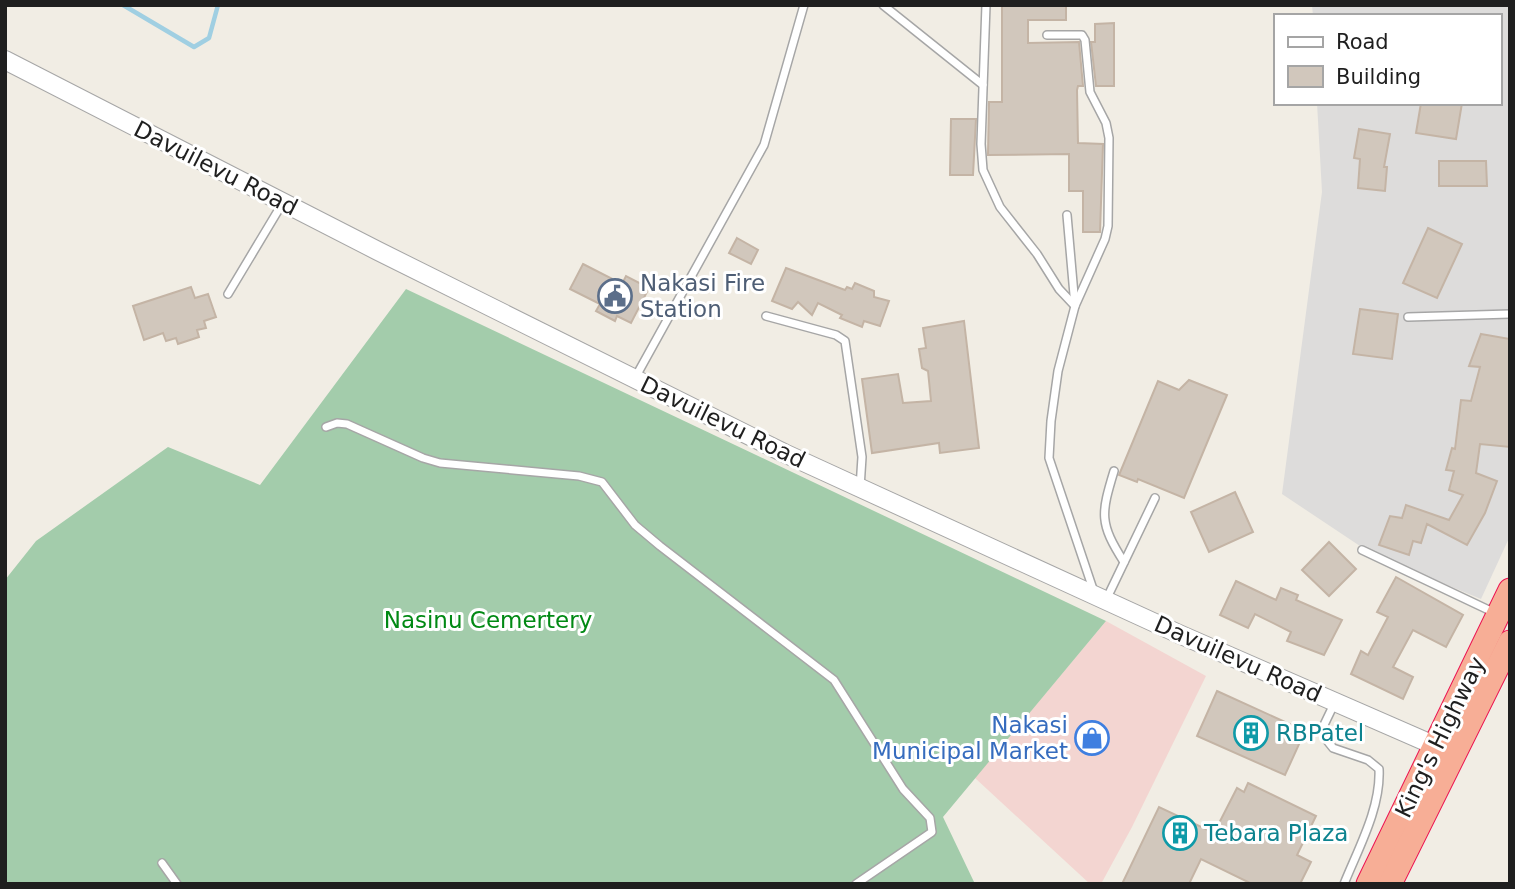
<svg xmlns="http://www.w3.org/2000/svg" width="1515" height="889" viewBox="0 0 1515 889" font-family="'DejaVu Sans',sans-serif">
<rect width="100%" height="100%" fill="#f1ede4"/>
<path fill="#dddcdb" d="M1312,5H1510V536L1481,599L1372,554L1282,494L1322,192L1317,103H1499V16H1313Z"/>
<path fill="#f3d5d1" d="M1106,621L1206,676L1132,827L1101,884H1090L975,778Z"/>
<path fill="#a3ccab" d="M406,289L1106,621L943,817L975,884H5V580L36,541L168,447L260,485Z"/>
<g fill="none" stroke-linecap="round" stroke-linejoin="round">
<path stroke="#a0cfe2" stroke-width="4.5" d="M123,5L194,47L209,38L218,5"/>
</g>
<g fill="#d1c7bc" stroke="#c4b4a5" stroke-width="2">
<path d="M1002,5H1066V20H1028V43L1079,42L1083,86H1078L1077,90L1078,143L1103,144L1100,232H1083V191H1069V154L988,155L989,102H1002Z"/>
<path d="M1114,23V86H1096L1091,42H1095V24Z"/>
<path d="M1421,103H1462L1456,139L1416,133Z"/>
<path d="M951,119H976L973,175H950Z"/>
<path d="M1359,129L1390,134L1384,167H1387L1385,191L1358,188L1360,159L1354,158Z"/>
<path d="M1439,161H1486L1487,186H1439Z"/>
<path d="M1428,228L1462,244L1437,298L1403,283Z"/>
<path d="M737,238L758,250L751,264L729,253Z"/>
<path d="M583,264L622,284L626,276L649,288L631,323L617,316L615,321L596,311L600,304L570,289Z"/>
<path d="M786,268L845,290L847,287L852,289L855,283L874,291V297L889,301L880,326L864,321L862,327L840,318L842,315L818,303L812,315L798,302L792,309L772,301Z"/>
<path d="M191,287L195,298L208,294L216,317L204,321L206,328L197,330L199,337L178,344L176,338L166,341L163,333L144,340L133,306Z"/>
<path d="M1360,309L1398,314L1392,359L1353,354Z"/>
<path d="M964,321L979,448L940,453L939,443L872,453L862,379L898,374L903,403L931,401L928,371L922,368L919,349L926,348L923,328Z"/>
<path d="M1481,334L1510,339V447L1480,444L1476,473L1497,481L1485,513L1467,545L1427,524L1421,543L1413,541L1409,555L1379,545L1390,516L1402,518L1406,505L1449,520L1463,495L1449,490L1454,471L1446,470L1452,448L1455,449L1461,400L1471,401L1480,367L1469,366Z"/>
<path d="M1189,380L1227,395L1184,498L1138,479L1137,482L1119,475L1158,381L1179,390Z"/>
<path d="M1235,492L1253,532L1209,552L1191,512Z"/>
<path d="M1329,542L1356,569L1329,596L1302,570Z"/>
<path d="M1396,577L1463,615L1446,647L1413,630L1393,667L1413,677L1403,699L1351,674L1361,651L1368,655L1388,617L1377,612Z"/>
<path d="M1236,581L1276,600L1281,588L1298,595L1296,600L1342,620L1324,655L1287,641L1291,632L1255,614L1248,628L1220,615Z"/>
<path d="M1217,691L1305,731L1285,775L1197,736Z"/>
<path d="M1248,783L1316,816L1297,855L1311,862L1300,884H1252L1201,859L1189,884H1122L1159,807L1214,833L1237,788L1244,792Z"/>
</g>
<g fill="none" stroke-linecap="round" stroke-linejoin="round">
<g stroke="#a6a6a6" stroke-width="10">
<g id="service">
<path d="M883,5L983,85"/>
<path d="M986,5L981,144L983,170L1000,207L1037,254L1059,289L1075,306L1105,239L1108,226L1109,138L1106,123L1090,92L1085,40L1082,35H1047"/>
<path d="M1067,215L1075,306L1058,371L1051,421L1049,458L1094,592"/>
<path d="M228,294L282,204"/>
<path d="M766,316L836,335L845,341L862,457L860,488"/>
<path d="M1408,317L1510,314"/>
<path d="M635,378L764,145L804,5"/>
<path d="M326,427L337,423L347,424L423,458L440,463L579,476L602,482L635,525L660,546L834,680L903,789L930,818L932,832L856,884"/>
<path d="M1114,471C1101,514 1099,523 1124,562"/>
<path d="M1362,550L1495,613"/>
<path d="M1106,600L1155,498"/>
<path d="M1335,702L1323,727L1325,738L1333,748L1368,760L1379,769C1381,808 1358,849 1344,884"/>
<path d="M162,863L177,884"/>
</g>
</g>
<g stroke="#a6a6a6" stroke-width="20">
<path id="tertiary" d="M5,60L378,251L784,453L1179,634L1445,750"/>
</g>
<g stroke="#ec1351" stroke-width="25">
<g id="trunk">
<path d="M1368,884L1510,590"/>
<path d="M1390,884L1510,642"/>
</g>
</g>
<use href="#service" stroke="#fff" stroke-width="7"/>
<use href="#tertiary" stroke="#fff" stroke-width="18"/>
<use href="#trunk" stroke="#f7ae96" stroke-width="23"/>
</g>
<defs>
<g id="civic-ring" transform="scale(1.75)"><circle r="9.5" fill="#fff" stroke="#5c6f8a" stroke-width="1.5"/><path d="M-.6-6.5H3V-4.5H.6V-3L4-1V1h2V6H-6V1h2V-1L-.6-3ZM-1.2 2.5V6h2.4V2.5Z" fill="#5c6f8a"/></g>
<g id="building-ring" transform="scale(1.75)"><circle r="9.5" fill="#fff" stroke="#0f9aa8" stroke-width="1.5"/><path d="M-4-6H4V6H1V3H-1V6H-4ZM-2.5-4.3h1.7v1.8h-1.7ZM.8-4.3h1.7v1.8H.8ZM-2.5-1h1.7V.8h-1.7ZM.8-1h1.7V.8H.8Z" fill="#0f9aa8"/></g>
<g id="shop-ring" transform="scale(1.75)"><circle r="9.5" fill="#fff" stroke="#3f7fe0" stroke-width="1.5"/><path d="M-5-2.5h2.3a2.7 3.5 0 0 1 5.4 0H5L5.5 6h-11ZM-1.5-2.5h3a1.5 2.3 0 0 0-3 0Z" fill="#3f7fe0"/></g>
</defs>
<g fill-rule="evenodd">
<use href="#civic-ring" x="615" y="296"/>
<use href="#building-ring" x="1251" y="733"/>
<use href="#shop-ring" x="1092" y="738"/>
<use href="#building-ring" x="1180" y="833"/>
</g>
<g text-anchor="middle" stroke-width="6" stroke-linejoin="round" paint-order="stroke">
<g font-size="23" fill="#1f1f1f" stroke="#fff">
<text transform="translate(216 168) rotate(27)" y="8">Davuilevu Road</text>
<text transform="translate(723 422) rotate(26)" y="8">Davuilevu Road</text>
<text transform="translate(1238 659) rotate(24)" y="8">Davuilevu Road</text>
<text transform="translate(1440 737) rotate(-64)" y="8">King's Highway</text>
</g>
<g font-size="23" fill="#4e5e75" stroke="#fff" text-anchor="start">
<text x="640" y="291">Nakasi Fire<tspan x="640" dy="26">Station</tspan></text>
</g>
<g font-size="23" fill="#018914" stroke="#fff">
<text x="488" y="628">Nasinu Cemertery</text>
</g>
<g font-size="23" fill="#366cbe" stroke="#fff" text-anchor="end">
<text x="1068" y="733">Nakasi<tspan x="1068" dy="26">Municipal Market</tspan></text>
</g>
<g font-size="23" fill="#0d838f" stroke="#fff" text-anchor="start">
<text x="1276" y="741">RBPatel</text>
<text x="1204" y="841">Tebara Plaza</text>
</g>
</g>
<rect width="1515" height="889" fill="none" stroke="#1f1f1f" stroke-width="14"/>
<rect x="1274" y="14" width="228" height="91" fill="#ffffff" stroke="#a5a5a5" stroke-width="2"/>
<rect x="1288" y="37" width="35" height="10" fill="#ffffff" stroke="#a5a5a5" stroke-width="2"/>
<text x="1336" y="49" font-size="21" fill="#1f1f1f">Road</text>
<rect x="1288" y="66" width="35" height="21" fill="#d1c7bc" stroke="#a5a5a5" stroke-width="2"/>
<text x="1336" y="84" font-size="21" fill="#1f1f1f">Building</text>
</svg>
